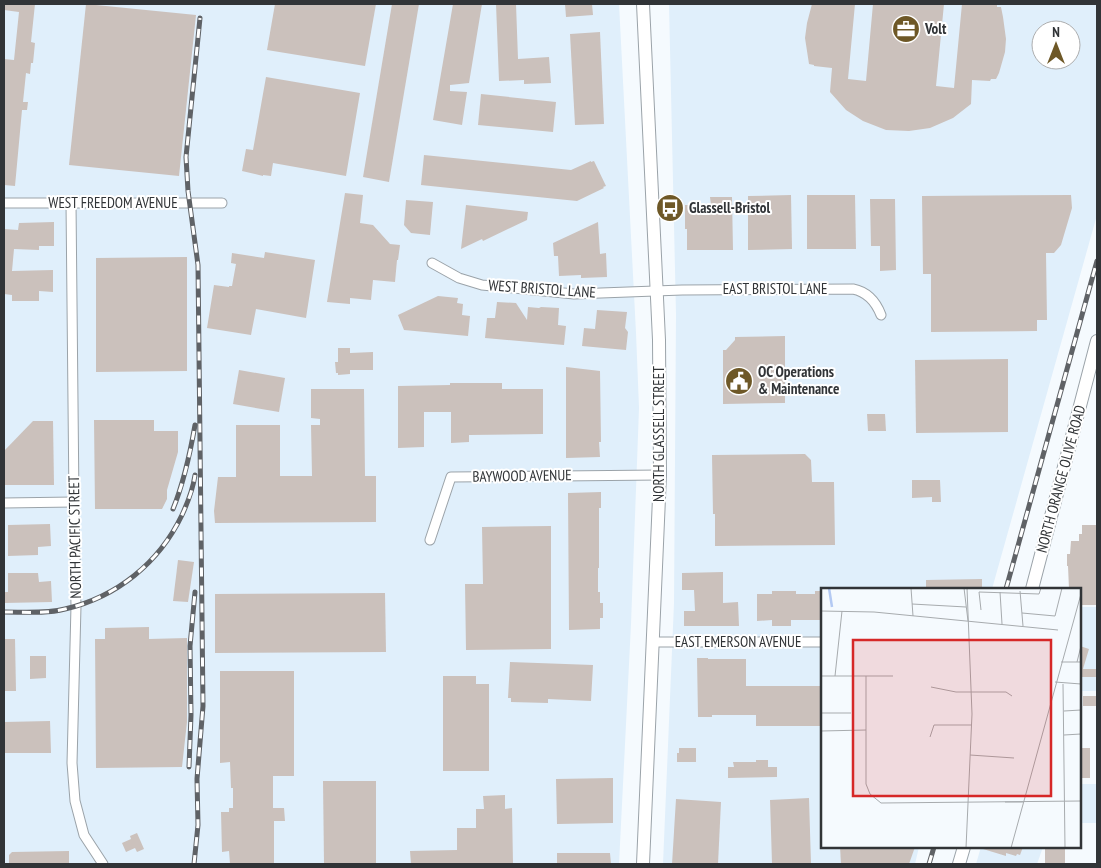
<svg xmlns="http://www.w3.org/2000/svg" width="1101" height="868" viewBox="0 0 1101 868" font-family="'PT Sans Narrow',sans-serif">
<rect width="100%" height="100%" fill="#f5fafe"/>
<g fill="#e0effb" fill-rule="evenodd">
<path d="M4,4H619L636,333L639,408L631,624L619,864H4Z"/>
<path d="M669,4H1097V215L992,589H822V847H919L915,864H663L674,603L676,314ZM1041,30H1071V60H1041Z"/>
<rect x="1080" y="607" width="17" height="84"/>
<rect x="1080" y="784" width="17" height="39"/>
<path d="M981,847H1043L1037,864H976Z"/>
</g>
<g fill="#cbc1bc">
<path d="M4,4H35L31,42L35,43L33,63H31L30,74L26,73L23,102H28L27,110H22L15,186L4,185V59L14,60L19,12L4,10Z"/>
<path d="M86,4L196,15L179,176L69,165Z"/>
<path d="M275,4H376L365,66L267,50Z"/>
<path d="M392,4H419L389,182L363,177Z"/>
<path d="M453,4H482L469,83L450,85V91L467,92L462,125L433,120Z"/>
<path d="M496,4H516L518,59L549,57L551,83L524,84V80L499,81Z"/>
<path d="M565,4H592L593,15L566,17Z"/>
<path d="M812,4H855L848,79L866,81L873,4H944L936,86L954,88L962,4H997V7H1001L1003,17L1006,39L1005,52L999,73L996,79H991L990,81L972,80L971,104L953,118L930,128L909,131L886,130L863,121L846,110L830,92L832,68L814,66V65L809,64L805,38L807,23Z"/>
<path d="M600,32L604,124L575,125L570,34Z"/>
<path d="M266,77L360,93L346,176L273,163L271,176L263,175V176L242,171L246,149L253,150Z"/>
<path d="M481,94L556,102L553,132L478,125Z"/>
<path d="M424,155L571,170L591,161V162L594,161L606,186L603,187L604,188L577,201L421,185Z"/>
<path d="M345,193L363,195L360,223L373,225L390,244L400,245L398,260H397L395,282L373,280L371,300L350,298V304L327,302Z"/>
<path d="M791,195L792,249L748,250V196Z"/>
<path d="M807,195H855L856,249H807Z"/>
<path d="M1071,195L1072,208L1061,245L1054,253H1046L1047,320H1037V331L931,332V274H923L922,196Z"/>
<path d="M710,197H732L733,250H687V229H685V205H711Z"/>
<path d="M870,199H895L896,270L880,271V246H871Z"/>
<path d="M406,200L433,202L430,235L411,233L404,225Z"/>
<path d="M466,205L528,212L527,220L483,241L482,239L461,249Z"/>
<path d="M54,222V246H39V250L14,249L12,271L53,270V292L39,291V301H12V295L4,294V229L18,230L19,223Z"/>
<path d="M598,222L600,254L606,253L607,277L581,278V275L559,276L558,256H554L553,243Z"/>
<path d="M265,252L315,260L306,318L256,309L251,335L207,328L214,285L229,287V286H232L236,264L231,263L232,253L264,258Z"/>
<path d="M187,257V371L96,372V258Z"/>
<path d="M438,296L458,298L457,303L463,304L462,315L470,316L468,336L404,330L398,315Z"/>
<path d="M497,302L516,303L527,320L528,307L539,308L541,307L559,308L558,325L566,326L564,345L485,338L487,318H495Z"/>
<path d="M597,310L627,312L625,328L628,332L626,350L582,346L584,328L595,329Z"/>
<path d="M785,336V403L723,404V350H726L735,340V337Z"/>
<path d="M338,348H350V353L373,352V370H350V374L338,375V373H336L335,362H338Z"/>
<path d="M1008,359V432L916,433L915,360Z"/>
<path d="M566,367L600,371L601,442H599L600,457L566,458Z"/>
<path d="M239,370L285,378L279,412L233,404Z"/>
<path d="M450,383H502V389H543V434L469,435V442L451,443V412H424V447L398,448V386L450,385Z"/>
<path d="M311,389H364L365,476H376V522L215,523L214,511L218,477H236V425H280V476H312L311,425H320V419L311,418Z"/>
<path d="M867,414H885L886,431H868Z"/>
<path d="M94,420H154V431H178V452L167,490V499L162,509H95Z"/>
<path d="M33,421H53L54,485H4V451Z"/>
<path d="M805,454L811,460L812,482H834L835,545L715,546V514H713L712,455Z"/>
<path d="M912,480H940L941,502H932V497L912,498Z"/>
<path d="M601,492V508H599V568H598V592H600V603H603V618H600V629L569,630L568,493Z"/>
<path d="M50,524L51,546L38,547V555L8,556V525Z"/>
<path d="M1082,525H1097V605H1080V589H1069L1068,566H1067V554H1070L1071,541H1079V534H1082Z"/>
<path d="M551,526V649L466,650L465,584H483L482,527Z"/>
<path d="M178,560L194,562L188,602L173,601Z"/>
<path d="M723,572V603L738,602L739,626H684V611H695L694,590H682V573Z"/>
<path d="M8,573H38L39,582L51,581L52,602L4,603V592H8Z"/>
<path d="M982,579V589H926V580Z"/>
<path d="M772,591H796V594H815V591H822V620H791V626H772V620L757,621V594H772Z"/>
<path d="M385,593L386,652L215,653V594Z"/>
<path d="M149,627V639L187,638V722L182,767L96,768L95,639H105V628Z"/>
<path d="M4,639H15L16,691H4Z"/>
<path d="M1080,646L1089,649L1083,669H1096V677H1080Z"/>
<path d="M30,656H46V678L30,679Z"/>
<path d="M697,658H708V659H746V686H822V726H756V715H712V717H698Z"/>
<path d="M510,662L593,665L591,701L548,699V703L511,702V698H508Z"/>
<path d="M220,671H294V776H273V808H284L285,821H274V864H230L229,851L222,852L221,812H229V808H233V788H231L230,762L220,763Z"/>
<path d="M443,676H476V684H489V771H443Z"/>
<rect x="1083" y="696" width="14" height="10"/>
<path d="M50,721L51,753H4V722Z"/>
<path d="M679,748H696V762H677V753H679Z"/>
<rect x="1080" y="748" width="10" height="30"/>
<path d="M756,760H768V767H777V777L728,778V767H734L733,762H756Z"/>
<path d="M613,778V823L557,824L556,779Z"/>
<path d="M323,781H376V864H324Z"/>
<path d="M505,795V809L512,808L513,864H411L410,851L457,850V828H476V809H484L483,796Z"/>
<path d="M809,798L811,864H772L770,800Z"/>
<path d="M676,799L721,802L718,864H672Z"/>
<path d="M137,833L144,849L137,852L135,848L126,852L122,843L131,839L130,836Z"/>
<path d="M840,847H915L909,864H841Z"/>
<path d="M983,847H1023L1020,855L1017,854L1016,856L1006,853V856L983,849Z"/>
<rect x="1045" y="847" width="20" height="17"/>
<path d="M69,851V864H9V855L12,852Z"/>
<path d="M557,853H610L611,864H557Z"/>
</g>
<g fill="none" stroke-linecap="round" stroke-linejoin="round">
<g stroke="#9ba3a9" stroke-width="11">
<g id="street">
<path d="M4,203H222"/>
<path d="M71,203L74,502L76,606L72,763L75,801L84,835L103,864"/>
<path d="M432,263L459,278L482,285L574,294L682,290L853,289C868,292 876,302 881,315"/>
<path d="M4,503L74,502"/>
<path d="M430,540L451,477L660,475"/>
<path d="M653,642H822"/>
</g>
</g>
<g stroke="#9ba3a9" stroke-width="14">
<g id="secondary">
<path d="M643,4L659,340L660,475L643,864"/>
<path d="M1032,589L1097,341"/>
<path d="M959,864L964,847"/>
</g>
</g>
<use href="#street" stroke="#fff" stroke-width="9"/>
<use href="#secondary" stroke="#fff" stroke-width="12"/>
<g stroke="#5f6266" stroke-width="5">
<g id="rail">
<path d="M173,509C184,482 190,454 195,425"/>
<path d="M1006,589L1097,261"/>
<path d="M4,612C24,612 45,614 65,609C117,597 159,563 182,515C188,502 193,489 195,475"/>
<path d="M189,767L191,715L190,646L195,592"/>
<path d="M194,864L198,825L197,779L203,706L198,265L188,191L186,157L200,18"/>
<path d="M929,864L934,847"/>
</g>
</g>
<use href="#rail" stroke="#fff" stroke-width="3" stroke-dasharray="9" stroke-linecap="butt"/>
</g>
<defs>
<g id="office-disc" transform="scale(1.4375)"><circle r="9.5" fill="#6e5827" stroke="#fff"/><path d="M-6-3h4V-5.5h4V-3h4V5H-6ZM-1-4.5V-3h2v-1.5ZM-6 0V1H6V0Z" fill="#fff"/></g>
<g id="bus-disc" transform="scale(1.4375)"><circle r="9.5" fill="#6e5827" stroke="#fff"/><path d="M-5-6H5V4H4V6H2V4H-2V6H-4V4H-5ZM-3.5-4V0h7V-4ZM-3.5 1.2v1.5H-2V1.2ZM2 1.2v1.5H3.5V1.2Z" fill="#fff"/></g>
<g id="civic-disc" transform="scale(1.4375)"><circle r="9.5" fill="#6e5827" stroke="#fff"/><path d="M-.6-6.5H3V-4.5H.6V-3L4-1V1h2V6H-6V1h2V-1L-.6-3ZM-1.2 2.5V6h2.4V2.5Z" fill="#fff"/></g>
</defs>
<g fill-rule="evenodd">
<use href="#office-disc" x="906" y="29"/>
<use href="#bus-disc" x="670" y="208"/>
<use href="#civic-disc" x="739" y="381"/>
</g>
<g text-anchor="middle" stroke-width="4" stroke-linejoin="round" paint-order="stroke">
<g font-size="15" font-weight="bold" fill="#313437" stroke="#fff" text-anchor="start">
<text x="925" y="34">Volt</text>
<text x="689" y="213">Glassell-Bristol</text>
<text x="758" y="377">OC Operations<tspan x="758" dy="17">&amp; Maintenance</tspan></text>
</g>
<g font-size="15" fill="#313437" stroke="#fff">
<text x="113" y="208">WEST FREEDOM AVENUE</text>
<text transform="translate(542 289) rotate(4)" y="5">WEST BRISTOL LANE</text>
<text x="775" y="294">EAST BRISTOL LANE</text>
<text transform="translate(659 434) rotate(-90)" y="5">NORTH GLASSELL STREET</text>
<text transform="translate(522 476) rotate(-1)" y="5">BAYWOOD AVENUE</text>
<text transform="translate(1061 479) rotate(-75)" y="5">NORTH ORANGE OLIVE ROAD</text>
<text transform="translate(75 537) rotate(-91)" y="5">NORTH PACIFIC STREET</text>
<text x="738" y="647">EAST EMERSON AVENUE</text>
</g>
</g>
<g transform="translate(821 588)">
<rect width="260" height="260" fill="#f5fafe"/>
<path fill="none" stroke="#b3c9f3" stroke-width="2.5" d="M8,0L11,19"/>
<path fill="none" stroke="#a7abae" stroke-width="1" d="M90,0L92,28M143,0L147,33M199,3L202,38M179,4L181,36M91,16L145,19M160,22L158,4L218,6L220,0M0,23L53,24L237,42M201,25L234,28L241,0M240,74H260M256,74L260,58M0,88H72M14,88L21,23M45,88V196L49,206L60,215L260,213M234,94L260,96M242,96L244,260M110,99L135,104H185L191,108M243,123L260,122M0,125H30M0,143L45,142M243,147L260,146M109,149L113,137H151M149,167L193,170M184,214H202M145,260L151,126L146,0M190,260L260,6"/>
<path fill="#d62828" fill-opacity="0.15" stroke="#d62828" stroke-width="2.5" d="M32,52H230V208H32Z"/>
<rect width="260" height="260" fill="none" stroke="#313437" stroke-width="2.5"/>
</g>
<rect width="1101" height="868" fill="none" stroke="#313437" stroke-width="10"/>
<g transform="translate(1056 45)"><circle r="24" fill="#ffffff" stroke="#adaeaf"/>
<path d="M0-4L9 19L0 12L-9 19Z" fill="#6e5827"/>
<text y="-8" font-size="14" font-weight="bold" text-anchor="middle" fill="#313437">N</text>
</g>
</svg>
